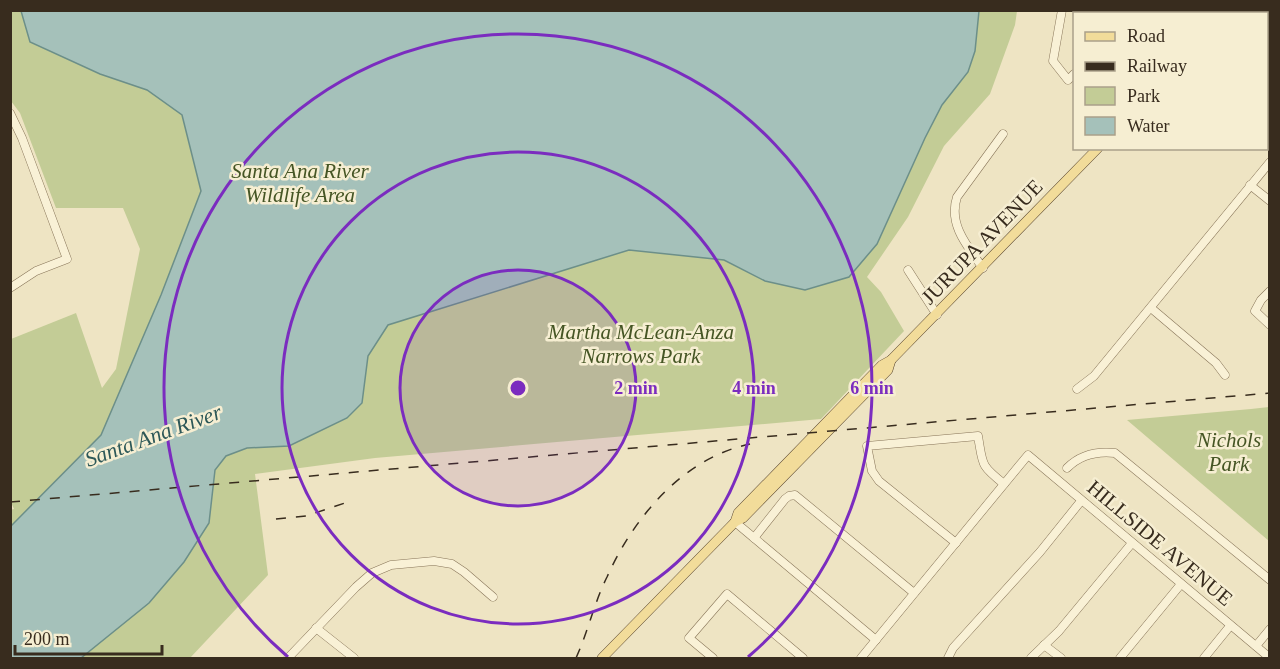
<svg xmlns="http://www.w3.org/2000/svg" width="1280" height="669" viewBox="0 0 1280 669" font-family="Georgia,serif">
<rect width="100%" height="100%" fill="#eee4c3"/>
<g fill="#c3cc96">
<path d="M10,11H1017L1015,25L990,94L944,146L908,217L867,277L881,292L904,331L821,419L375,458L255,474L268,575L190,658H11L10,510L14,509L10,500L11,339L76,313L102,388L116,369L140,249L123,208H56L20,113L11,101Z"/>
<path d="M1269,407V541L1127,420L1251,409Z"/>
</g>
<path fill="#a5c1ba" stroke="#6c8f89" stroke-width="1.5" d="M21,11V10L979,11L975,51L968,72L942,105L925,138L877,244L849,277L805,290L765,281L724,260L629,250L388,325L368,356L362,403L347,418L289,446L247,448L226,456L215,470L209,523L184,562L149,603L81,658H11V526L101,435L161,295L201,191L182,115L147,90L100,74L30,42Z"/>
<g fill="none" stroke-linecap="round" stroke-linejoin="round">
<g stroke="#887559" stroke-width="9">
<g id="minor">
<path d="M1062,10L1053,61L1068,80L1074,74"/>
<path d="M1155,10L1158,14"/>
<path d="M1134,14L1137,10"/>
<path d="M10,113L22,138L67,259L36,271L10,288"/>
<path d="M1250,185L1270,201"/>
<path d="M983,268C967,246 948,224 957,197L1003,134"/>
<path d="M908,270L937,315"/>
<path d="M1270,291L1261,300L1255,311L1270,325"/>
<path d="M1151,308L1216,363L1225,375"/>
<path d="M1077,389L1094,376L1270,162"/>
<path d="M1067,468C1080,455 1097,451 1115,453L1270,580"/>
<path d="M735,522L876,640"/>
<path d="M754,538L785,499L789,496L795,495L914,593"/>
<path d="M956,543L879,481L872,471L867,446L978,436C983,465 980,465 1004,484"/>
<path d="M316,628L354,658"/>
<path d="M1044,645L1061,658"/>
<path d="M1256,646L1270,629"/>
<path d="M288,658L356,587L372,573L391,565L434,561L452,564L464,572L493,597"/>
<path d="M713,658L689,638L727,594L803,658"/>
<path d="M861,658L1028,455L1270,658"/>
<path d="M948,658L953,648L1040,552L1081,501"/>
<path d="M1031,658L1059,631L1132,543"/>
<path d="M1120,658L1181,584"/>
<path d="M1204,658L1230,626"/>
</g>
</g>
<g stroke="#56432e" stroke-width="10">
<g id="major">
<path d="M1229,14L1232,10"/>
<path d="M735,522L738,513L882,365L891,360L1098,148"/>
<path d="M602,658L735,522L743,518L888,370L891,360"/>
</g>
</g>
<use href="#minor" stroke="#f9f1d6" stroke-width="8"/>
<use href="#major" stroke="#f2dc9a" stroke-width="9"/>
<g stroke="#382c1e" stroke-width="1.5" stroke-dasharray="10 10" stroke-linecap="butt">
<path d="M10,502L1270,393"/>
<path d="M276,519L306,516L348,502"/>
<path d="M576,658C588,632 594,603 607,577C634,517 683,458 750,444"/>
</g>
</g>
<circle cx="518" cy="388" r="118" fill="#7b2cbf" fill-opacity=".12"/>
<g fill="none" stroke="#7b2cbf" stroke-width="3">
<circle cx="518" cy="388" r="118"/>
<circle cx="518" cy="388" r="236"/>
<path d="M288 657A354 354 0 1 1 748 657"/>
</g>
<g text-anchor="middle" stroke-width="5" stroke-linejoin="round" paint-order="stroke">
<g font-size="21" font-style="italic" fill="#455524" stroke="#f6eed2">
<text x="300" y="178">Santa Ana River<tspan x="300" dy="24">Wildlife Area</tspan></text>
<text x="641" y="339">Martha McLean-Anza<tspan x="641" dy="24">Narrows Park</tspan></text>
<text x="1229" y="447">Nichols<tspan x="1229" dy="24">Park</tspan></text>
</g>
<g font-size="21" fill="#382c1e" stroke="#f6eed2">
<text transform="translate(982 242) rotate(-46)" y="7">JURUPA AVENUE</text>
<text transform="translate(1160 543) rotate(40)" y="7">HILLSIDE AVENUE</text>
</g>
<g font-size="22" font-style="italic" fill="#2d5858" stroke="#f6eed2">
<text transform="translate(153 435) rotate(-20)" y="8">Santa Ana River</text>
</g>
</g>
<circle cx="518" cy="388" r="9" fill="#7b2cbf" stroke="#f6eed2" stroke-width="3"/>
<g font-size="18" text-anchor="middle" font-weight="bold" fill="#7b2cbf" stroke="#f6eed2" stroke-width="5" stroke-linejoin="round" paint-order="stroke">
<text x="636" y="394">2 min</text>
<text x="754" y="394">4 min</text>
<text x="872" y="394">6 min</text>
</g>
<rect width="1280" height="669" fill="none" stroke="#382c1e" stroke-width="24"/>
<rect x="1073" y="12" width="195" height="138" fill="#f6eed2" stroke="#aaa08a" stroke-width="1.5"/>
<rect x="1085" y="32" width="30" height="9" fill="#f2dc9a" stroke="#aaa08a" stroke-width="1.5"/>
<text x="1127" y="42" font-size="18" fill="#382c1e">Road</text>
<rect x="1085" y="62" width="30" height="9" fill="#382c1e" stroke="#aaa08a" stroke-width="1.5"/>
<text x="1127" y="72" font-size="18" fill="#382c1e">Railway</text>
<rect x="1085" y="87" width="30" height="18" fill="#c3cc96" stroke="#aaa08a" stroke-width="1.5"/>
<text x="1127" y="102" font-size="18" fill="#382c1e">Park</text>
<rect x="1085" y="117" width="30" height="18" fill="#a5c1ba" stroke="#aaa08a" stroke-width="1.5"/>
<text x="1127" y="132" font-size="18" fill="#382c1e">Water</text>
<path d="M15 645v9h147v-9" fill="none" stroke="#382c1e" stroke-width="3"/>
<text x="24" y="645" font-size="18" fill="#382c1e" stroke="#f6eed2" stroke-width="4.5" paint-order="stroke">200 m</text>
</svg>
